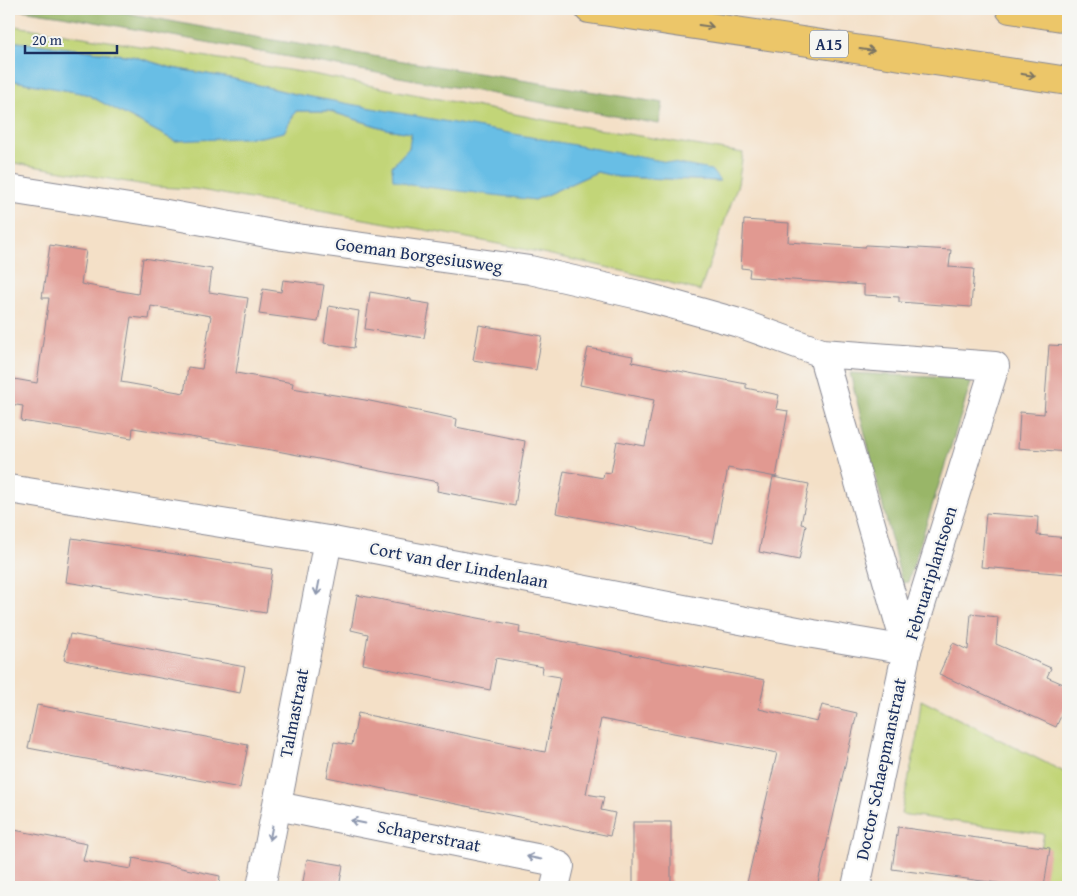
<svg xmlns="http://www.w3.org/2000/svg" width="1077" height="896" viewBox="0 0 1077 896" font-family="'Gentium Book Plus',serif">
<rect width="100%" height="100%" fill="#f6f6f2"/>
<filter id="ink" filterUnits="userSpaceOnUse"><feTurbulence type="fractalNoise" baseFrequency=".02" numOctaves="2"/><feDisplacementMap in="SourceGraphic" scale="10" xChannelSelector="R" yChannelSelector="G"/><feConvolveMatrix kernelMatrix="1 2 1 2 8 2 1 2 1" color-interpolation-filters="sRGB"/></filter>
<filter id="wash" filterUnits="userSpaceOnUse"><feTurbulence type="fractalNoise" baseFrequency=".0096" numOctaves="4" result="noise"/><feDisplacementMap in="SourceGraphic" scale="20" xChannelSelector="R" yChannelSelector="G"/><feGaussianBlur stdDeviation="1.12" result="paint"/><feColorMatrix in="noise" values="0 0 0 0 0 0 0 0 0 0 0 0 0 0 0 0 0 1.4 0 .05"/><feComposite in="paint" operator="in"/></filter>
<g filter="url(#wash)">
<rect width="100%" height="100%" fill="#f4e0c7"/>
<g fill="#c2d578" stroke="#6e826b">
<path d="M9,25L307,73L555,122L743,153L738,184L700,291C534,245 364,220 195,189L157,187L9,162V80L86,94L175,141L284,132L296,111H329L386,129L412,133L409,148L392,166L535,200L597,172L618,177L719,181L295,94L230,78L172,68L132,56L9,41Z"/>
<path d="M921,700L1068,774V887H1033L1044,834L901,814L916,744Z"/>
</g>
<g fill="#99b668" stroke="#5a7263">
<path d="M14,9H105L261,38L663,103L659,124L62,16Z"/>
<path d="M850,373L970,379L971,383L908,582L902,583Z"/>
</g>
<path fill="#68bee5" stroke="#4276a2" d="M9,41L132,56L172,68L230,78L295,94L711,170L720,181L618,177L597,172L535,200L410,185L393,179L392,166L409,148L411,133L386,129L329,111H296L284,132L261,137L175,141L86,94L9,80Z"/>
<g id="blocks">
<g fill="#e19991" fill-rule="evenodd">
<path d="M744,220L789,223L788,242L865,247L866,245L951,250L949,267L974,269L971,307L899,302V297L864,295V285L749,277L750,269L741,268Z"/>
<path d="M50,245L86,251L81,284L138,294L143,258L212,269L209,292L248,298L236,373L293,383L292,388L365,400L457,419L456,427L525,441L515,506L437,491L438,482L272,450L133,428L132,438L21,421L23,406L10,404L14,379L37,383L49,298H42ZM151,306L211,316L202,369L188,367L184,393L121,382L131,317L149,319Z"/>
<path d="M283,280L324,285L318,322L259,314L263,289L281,292Z"/>
<path d="M370,292L411,299V301L430,304L424,338L365,329Z"/>
<path d="M329,306L359,311L354,348L324,343Z"/>
<path d="M479,325L542,336L536,370L473,360Z"/>
<path d="M1049,345L1068,346V452L1018,448L1020,412L1044,414Z"/>
<path d="M588,348L633,356L632,362L746,384V388L779,395L776,409L788,411L776,477L728,468L713,543L556,513L564,471L603,478L604,472L611,473L617,441L645,446L654,400L580,385Z"/>
<path d="M773,477L809,484L801,524L806,525L799,560L759,552Z"/>
<path d="M986,513L1038,517L1037,535L1068,538V574L981,567Z"/>
<path d="M72,538L272,569L266,613L66,582Z"/>
<path d="M357,595L520,626L519,633L765,680L759,709L817,722L822,705L857,713L817,887H746L777,753L601,719L586,794L604,797L601,810L615,813L610,836L327,777L334,742L352,745L358,713L545,752L560,677L542,674L543,667L496,658L490,690L363,664L368,634L351,630Z"/>
<path d="M971,614L998,617L996,644L1051,668L1047,677L1068,686V700L1056,727L939,674L953,643L968,650Z"/>
<path d="M70,634L245,667L240,693L64,660Z"/>
<path d="M37,705L248,745L240,788L28,748Z"/>
<rect x="633" y="822" width="38" height="65"/>
<path d="M898,827L1050,848L1044,887H1027L892,869Z"/>
<path d="M9,829L87,844L83,861L131,869L133,858L220,876L219,887H9Z"/>
<path d="M307,859L343,865L339,887H302Z"/>
</g>
</g>
</g>
<g filter="url(#ink)">
<use href="#blocks" fill-opacity="0" stroke="#888892" stroke-width="1"/>
<g fill="none" stroke-linecap="round" stroke-linejoin="round">
<g stroke="#888892" stroke-width="30">
<g id="street">
<path d="M9,189L161,213L283,236L530,270L639,295L739,323L822,353L995,366L907,650L822,353"/>
<path d="M9,489L328,540L813,634L907,650L856,887"/>
<path d="M277,806L546,860L560,866L555,887"/>
<path d="M261,887L328,540"/>
</g>
</g>
<g stroke="#888892" stroke-width="30">
<g id="highway">
<path d="M589,9L1068,81"/>
<path d="M1010,9L1068,18"/>
</g>
</g>
<use href="#street" stroke="#fff" stroke-width="28"/>
<use href="#highway" stroke="#ecc669" stroke-width="28"/>
</g>
<defs><path id="oneway-shaft" d="M-6 0H5M1.5-3L5.5 0L1.5 3" fill="none" stroke-width="1.6" stroke-linecap="round" stroke-linejoin="round" transform="scale(1.25)"/></defs>
<g stroke="#797363">
<use href="#oneway-shaft" transform="translate(706 26) rotate(8)"/>
<use href="#oneway-shaft" transform="translate(867 50) rotate(8)"/>
<use href="#oneway-shaft" transform="translate(1028 75) rotate(9)"/>
</g>
<g stroke="#8d97ae">
<use href="#oneway-shaft" transform="translate(318 588) rotate(101)"/>
<use href="#oneway-shaft" transform="translate(358 822) rotate(-169)"/>
<use href="#oneway-shaft" transform="translate(271 833) rotate(101)"/>
<use href="#oneway-shaft" transform="translate(534 858) rotate(-168)"/>
</g>
</g>
<g text-anchor="middle" stroke-width="4.5" stroke-linejoin="round" paint-order="stroke">
<rect fill="#f6f6f2" stroke="#5d6b8a" stroke-width="1" x="810" y="30.5" width="38" height="27" rx="4"/>
<g font-size="16" font-weight="bold" fill="#1b2f5e">
<text x="829" y="50">A15</text>
</g>
<g font-size="18" fill="#1b2f5e" stroke="#f6f6f2">
<text transform="translate(419 255) rotate(8)" y="6">Goeman Borgesiusweg</text>
<text transform="translate(459 565) rotate(11)" y="6">Cort van der Lindenlaan</text>
<text transform="translate(931 573) rotate(-73)" y="6">Februariplantsoen</text>
<text transform="translate(294 713) rotate(-79)" y="6">Talmastraat</text>
<text transform="translate(881 769) rotate(-78)" y="6">Doctor Schaepmanstraat</text>
<text transform="translate(429 836) rotate(11)" y="6">Schaperstraat</text>
</g>
</g>
<rect width="1077" height="896" fill="none" stroke="#f6f6f2" stroke-width="30"/>
<path d="M25 45v8h92v-8" fill="none" stroke="#1b2f5e" stroke-width="2.5"/>
<text x="32" y="45" font-size="15" fill="#1b2f5e" stroke="#f6f6f2" stroke-width="4" paint-order="stroke">20 m</text>
</svg>
